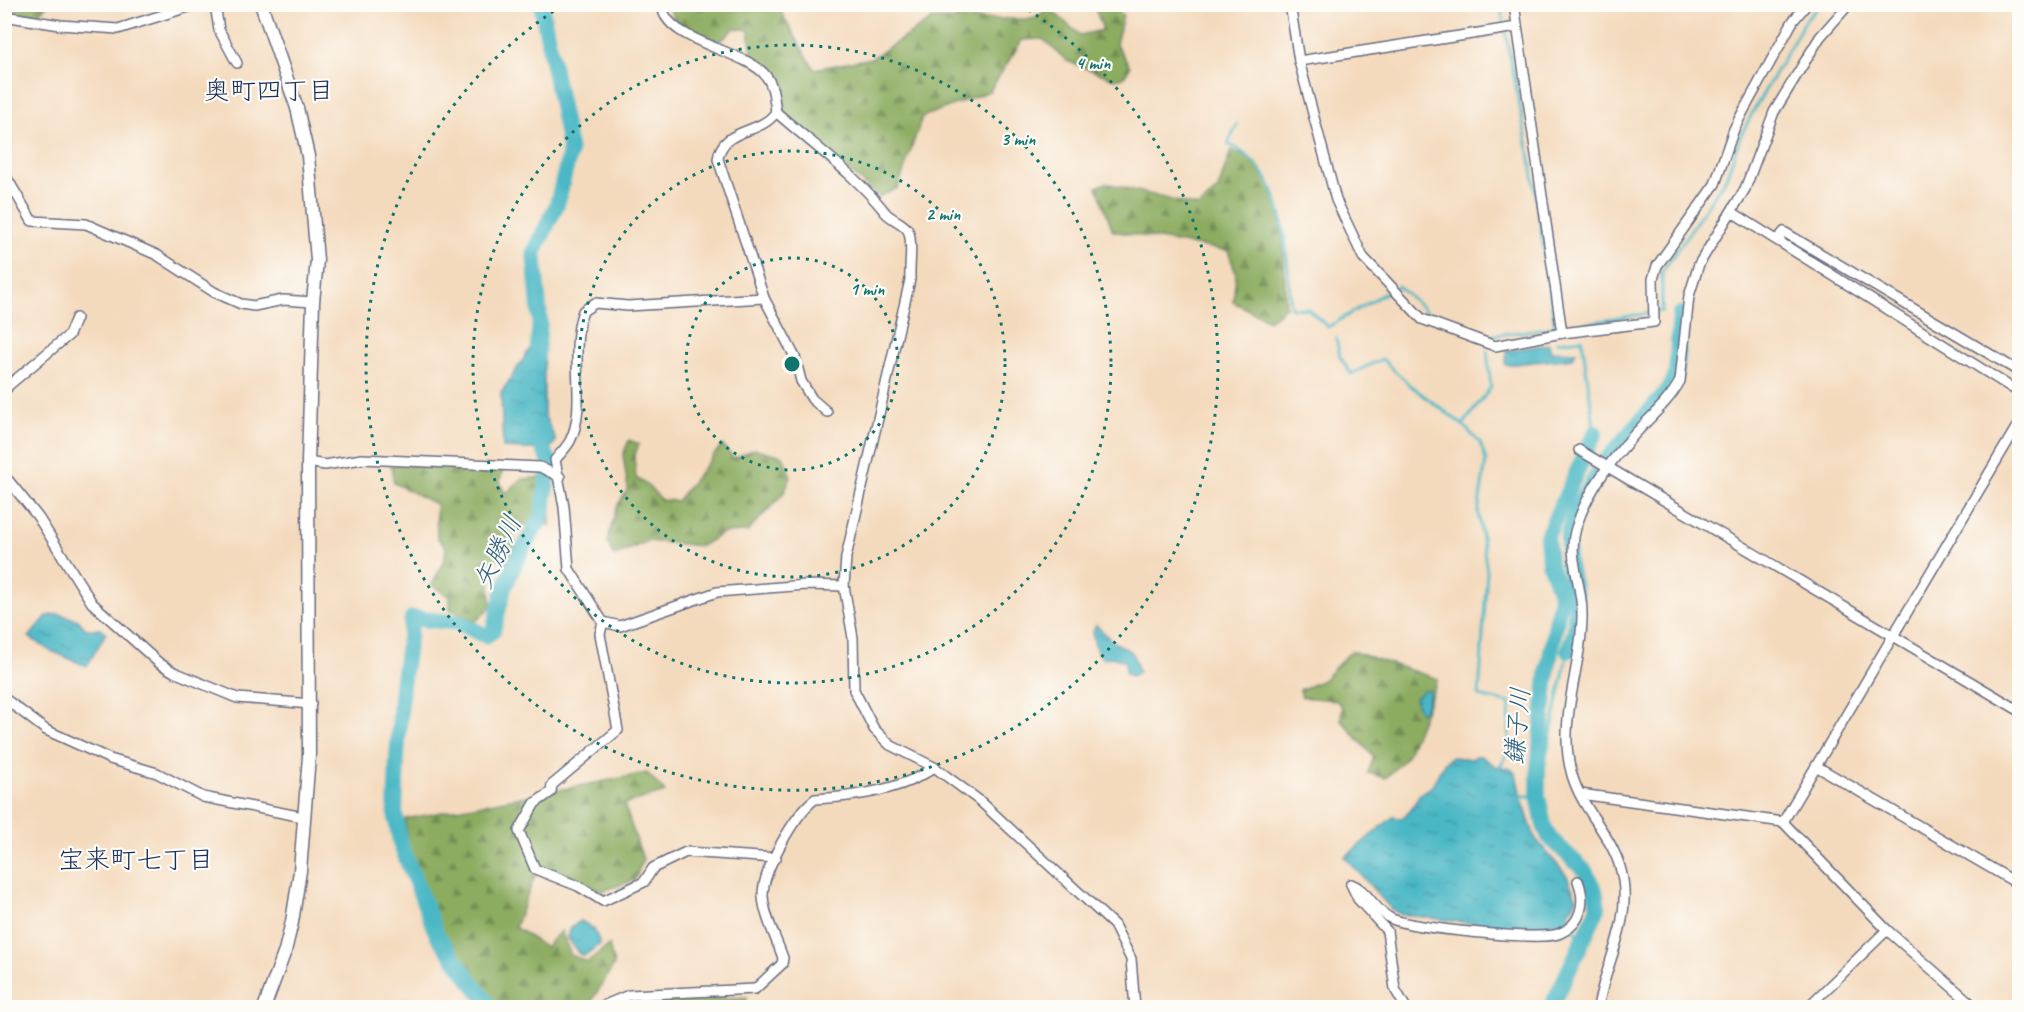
<svg xmlns="http://www.w3.org/2000/svg" width="2024" height="1012" viewBox="0 0 2024 1012" font-family="Caveat,'Klee One',sans-serif">
<defs>
<pattern id="forest-firs" width="22" height="20" patternUnits="userSpaceOnUse" patternTransform="scale(1.5)"><rect width="22" height="20" fill="#8cac60"/><path d="M5 1l3.5 6h-7zM16 11l3.5 6h-7z" fill="#728c52"/></pattern>
<pattern id="water-ripples" width="26" height="14" patternUnits="userSpaceOnUse" patternTransform="scale(1.5)"><rect width="26" height="14" fill="#4ab7c5"/><path d="M2 4q2-2 4 0t4 0M15 11q2-2 4 0t4 0" fill="none" stroke="#3d95a3"/></pattern>
</defs>
<rect width="100%" height="100%" fill="#fdfcf7"/>
<filter id="ink" filterUnits="userSpaceOnUse"><feTurbulence type="fractalNoise" baseFrequency=".0167" numOctaves="2"/><feDisplacementMap in="SourceGraphic" scale="12" xChannelSelector="R" yChannelSelector="G"/><feConvolveMatrix kernelMatrix="1 2 1 2 8 2 1 2 1" color-interpolation-filters="sRGB"/></filter>
<filter id="wash" filterUnits="userSpaceOnUse"><feTurbulence type="fractalNoise" baseFrequency=".008" numOctaves="4" result="noise"/><feDisplacementMap in="SourceGraphic" scale="24" xChannelSelector="R" yChannelSelector="G"/><feGaussianBlur stdDeviation="1.35" result="paint"/><feColorMatrix in="noise" values="0 0 0 0 0 0 0 0 0 0 0 0 0 0 0 0 0 1.4 0 .05"/><feComposite in="paint" operator="in"/></filter>
<g filter="url(#wash)">
<rect width="100%" height="100%" fill="#f4dabd"/>
<g fill="url(#forest-firs)" stroke="#546e5f" stroke-width="1.5">
<path d="M5,4H47V5L38,15L5,11Z"/>
<path d="M668,4L777,5L814,69L872,58L933,19H1033L1049,8L1080,35L1103,30L1094,5H1108L1123,15L1116,44L1130,67L1124,77L1114,79L1067,61L1043,39L1022,40L990,91L922,117L898,188L879,197L781,111L777,76L752,55L749,30L735,28L721,41C702,38 671,25 668,4Z"/>
<path d="M1231,150C1238,153 1247,155 1252,160C1290,195 1282,260 1286,307L1269,320L1233,302L1236,274L1228,251L1113,231L1097,187L1106,183L1199,207L1218,189Z"/>
<path d="M629,440L639,444L634,457L636,478L649,486L661,500L677,501L722,445L734,458L755,449L783,456L791,477L783,494L747,532L723,533L701,546L648,541L614,556L607,542L617,506L628,489L623,455Z"/>
<path d="M397,465L503,469L500,481L505,494L522,479L552,477L550,525H519L511,530L516,549L508,566L498,557L489,564L491,606L475,622L450,609V597L432,585L445,558L446,547L437,538L436,504L394,483L391,467Z"/>
<path d="M1351,651L1438,679L1407,756L1386,778L1368,773L1374,757L1341,720L1342,706L1335,700L1302,697L1300,690L1323,680Z"/>
<path d="M647,773L665,792L624,804L643,859L635,880L603,891L545,867L535,876L515,927L545,947L561,931L571,955L587,962L609,945L614,965L590,1004L747,997L744,1007H497L441,930L408,850L405,819Z"/>
</g>
<g fill="url(#water-ripples)" stroke="#327392" stroke-width="1.5">
<path d="M544,332V414L556,441L549,450L503,448L501,393L539,335Z"/>
<path d="M1549,344L1551,351L1576,352L1573,358L1505,365L1506,351Z"/>
<path d="M59,614L78,620L86,629H101L106,633L87,666L49,650L29,637L47,616Z"/>
<path d="M1096,625L1112,641L1132,652L1139,672L1132,676L1126,674L1125,661L1111,657L1103,659C1096,650 1089,635 1096,625Z"/>
<path d="M1424,690H1430C1429,697 1426,710 1420,713L1415,698Z"/>
<path d="M1475,756H1481L1497,767L1501,765L1503,769L1509,768L1516,773L1520,793L1535,838L1567,876L1577,899L1569,913L1571,918L1568,921L1564,919L1555,925H1483L1400,914L1391,909L1345,857L1393,817L1402,818L1411,810L1419,795L1432,786L1444,763L1451,757L1473,759Z"/>
<path d="M581,921L594,929L600,944L584,956L579,954L568,938L570,928Z"/>
</g>
<g fill="none" stroke-linecap="round" stroke-linejoin="round">
<g stroke="#4ab7c5" stroke-width="3">
<path d="M1500,4L1532,169L1555,327"/>
<path d="M1237,124L1228,144C1290,172 1285,250 1291,308L1308,309L1328,327L1390,290"/>
<path d="M1396,287L1398,286L1430,315L1490,336L1555,327"/>
<path d="M1569,326L1662,311V272L1726,178L1741,135L1755,108L1805,21L1821,4"/>
<path d="M1336,338L1340,357L1351,374L1382,359L1411,386L1463,425"/>
<path d="M1557,342L1582,339L1595,433"/>
<path d="M1487,351L1491,387L1463,425L1480,443L1486,460L1478,512L1487,571L1479,696L1510,703C1507,726 1514,747 1500,767"/>
<path d="M1520,796H1538L1568,651"/>
<path d="M1566,917L1582,940"/>
</g>
<g stroke="#4ab7c5" stroke-width="16">
<path d="M537,357L540,320L534,253L557,204L570,152L541,4"/>
<path d="M1568,651L1575,631L1576,596L1568,563V533L1577,508L1608,458L1669,389L1676,375L1680,314"/>
<path d="M491,1008L437,935L400,843L395,812L397,758L402,685L412,618L460,623L486,636L493,631L504,589L517,559L542,516L550,462L543,449L541,428"/>
<path d="M1551,1008L1598,908L1595,891L1585,871L1549,837L1544,826L1538,796V768L1547,674L1561,596L1549,563L1547,536L1595,433"/>
</g>
</g>
</g>
<g filter="url(#ink)">
<g fill="none" stroke-linecap="round" stroke-linejoin="round">
<g stroke="#676b7f" stroke-width="12">
<g id="minor">
<path d="M215,4L219,30L237,63"/>
<path d="M662,4C663,42 747,50 766,76C774,86 774,99 776,112C813,145 855,174 885,212C891,220 906,223 909,233C913,246 909,266 910,280L846,557L844,586L853,638L854,690L874,729L890,745L934,767L980,801L1114,925L1131,959L1135,1008"/>
<path d="M1290,4L1299,61L1336,200L1363,257L1422,319L1495,346L1562,333L1654,322L1653,279L1657,266L1715,184L1734,129L1745,108L1793,21L1807,4"/>
<path d="M1514,4L1562,333"/>
<path d="M4,16L60,25L118,29L198,4"/>
<path d="M1299,61L1517,27"/>
<path d="M776,112C761,135 722,127 718,159L764,298L795,357L801,381L812,399L827,412"/>
<path d="M4,173L32,221L86,224L157,255L214,292L241,304L254,306L283,300L313,302"/>
<path d="M1732,212L2020,393"/>
<path d="M1778,239L1784,232L2020,372"/>
<path d="M764,298L628,306L595,303L583,311C568,351 588,407 570,441C566,448 560,454 555,460L564,507L569,569L603,622L620,626L717,592L806,585L844,586"/>
<path d="M4,392L9,385L69,335L76,318"/>
<path d="M1579,450L2020,711"/>
<path d="M308,462L325,465L362,459L540,467L560,477"/>
<path d="M4,475L38,517L92,603L159,663L174,672L237,698L311,704"/>
<path d="M603,622L600,634L618,730L552,785L551,792L535,803L519,831L535,869L578,886L603,901L644,882L653,868L686,852L776,858"/>
<path d="M4,698L46,730L110,759L157,773L203,797L303,817"/>
<path d="M1816,766L2020,885"/>
<path d="M1580,794L1783,822L1887,930L1976,1008"/>
<path d="M1783,822L2020,421"/>
<path d="M1351,884C1368,890 1375,912 1392,919C1412,928 1539,941 1558,934C1582,925 1586,902 1578,881"/>
<path d="M1351,884L1358,899L1387,931L1395,989L1406,1008"/>
<path d="M598,1008L629,995L755,989L782,964L783,958C777,940 764,916 763,896C762,871 795,814 815,799C851,797 905,790 934,767"/>
<path d="M1598,1008C1605,963 1630,926 1623,880C1617,839 1583,813 1572,775C1556,723 1583,665 1582,613C1582,585 1567,556 1576,528C1585,497 1606,467 1627,443C1644,422 1667,405 1680,381L1689,296L1699,264L1745,189L1774,112L1820,37L1849,4"/>
<path d="M1807,1008L1887,930"/>
</g>
</g>
<g stroke="#676b7f" stroke-width="15">
<path id="tertiary" d="M261,4L297,108L308,156L317,260L313,302L308,462L309,756L300,871L292,922L285,951L264,1008"/>
</g>
<use href="#minor" stroke="#fff" stroke-width="9"/>
<use href="#tertiary" stroke="#fff" stroke-width="12"/>
</g>
</g>
<g fill="none" stroke="#0f766e" stroke-width="3" stroke-dasharray="3 6">
<circle cx="792" cy="364" r="106"/>
<circle cx="792" cy="364" r="213"/>
<circle cx="792" cy="364" r="319"/>
<path d="M1021 5A426 426 0 1 1 563 5"/>
</g>
<g text-anchor="middle" stroke-width="4.5" stroke-linejoin="round" paint-order="stroke">
<g font-size="26" fill="#1b2f5e" stroke="#fdfcf7">
<text x="269" y="99">奥町四丁目</text>
<text x="136" y="868">宝来町七丁目</text>
</g>
<g font-size="26" font-style="italic" fill="#2b5f82" stroke="#fdfcf7">
<text transform="translate(497 552) rotate(-65)" y="9">矢勝川</text>
<text transform="translate(1517 726) rotate(-85)" y="9">鎌子川</text>
</g>
</g>
<circle cx="792" cy="364" r="9" fill="#0f766e" stroke="#fdfcf7" stroke-width="3"/>
<g font-size="18" text-anchor="middle" font-weight="bold" fill="#0f766e" stroke="#fdfcf7" stroke-width="4.5" stroke-linejoin="round" paint-order="stroke">
<text x="1093" y="69">4 min</text>
<text x="1018" y="145">3 min</text>
<text x="943" y="220">2 min</text>
<text x="867" y="295">1 min</text>
</g>
<rect width="2024" height="1012" fill="none" stroke="#fdfcf7" stroke-width="24"/>
</svg>
